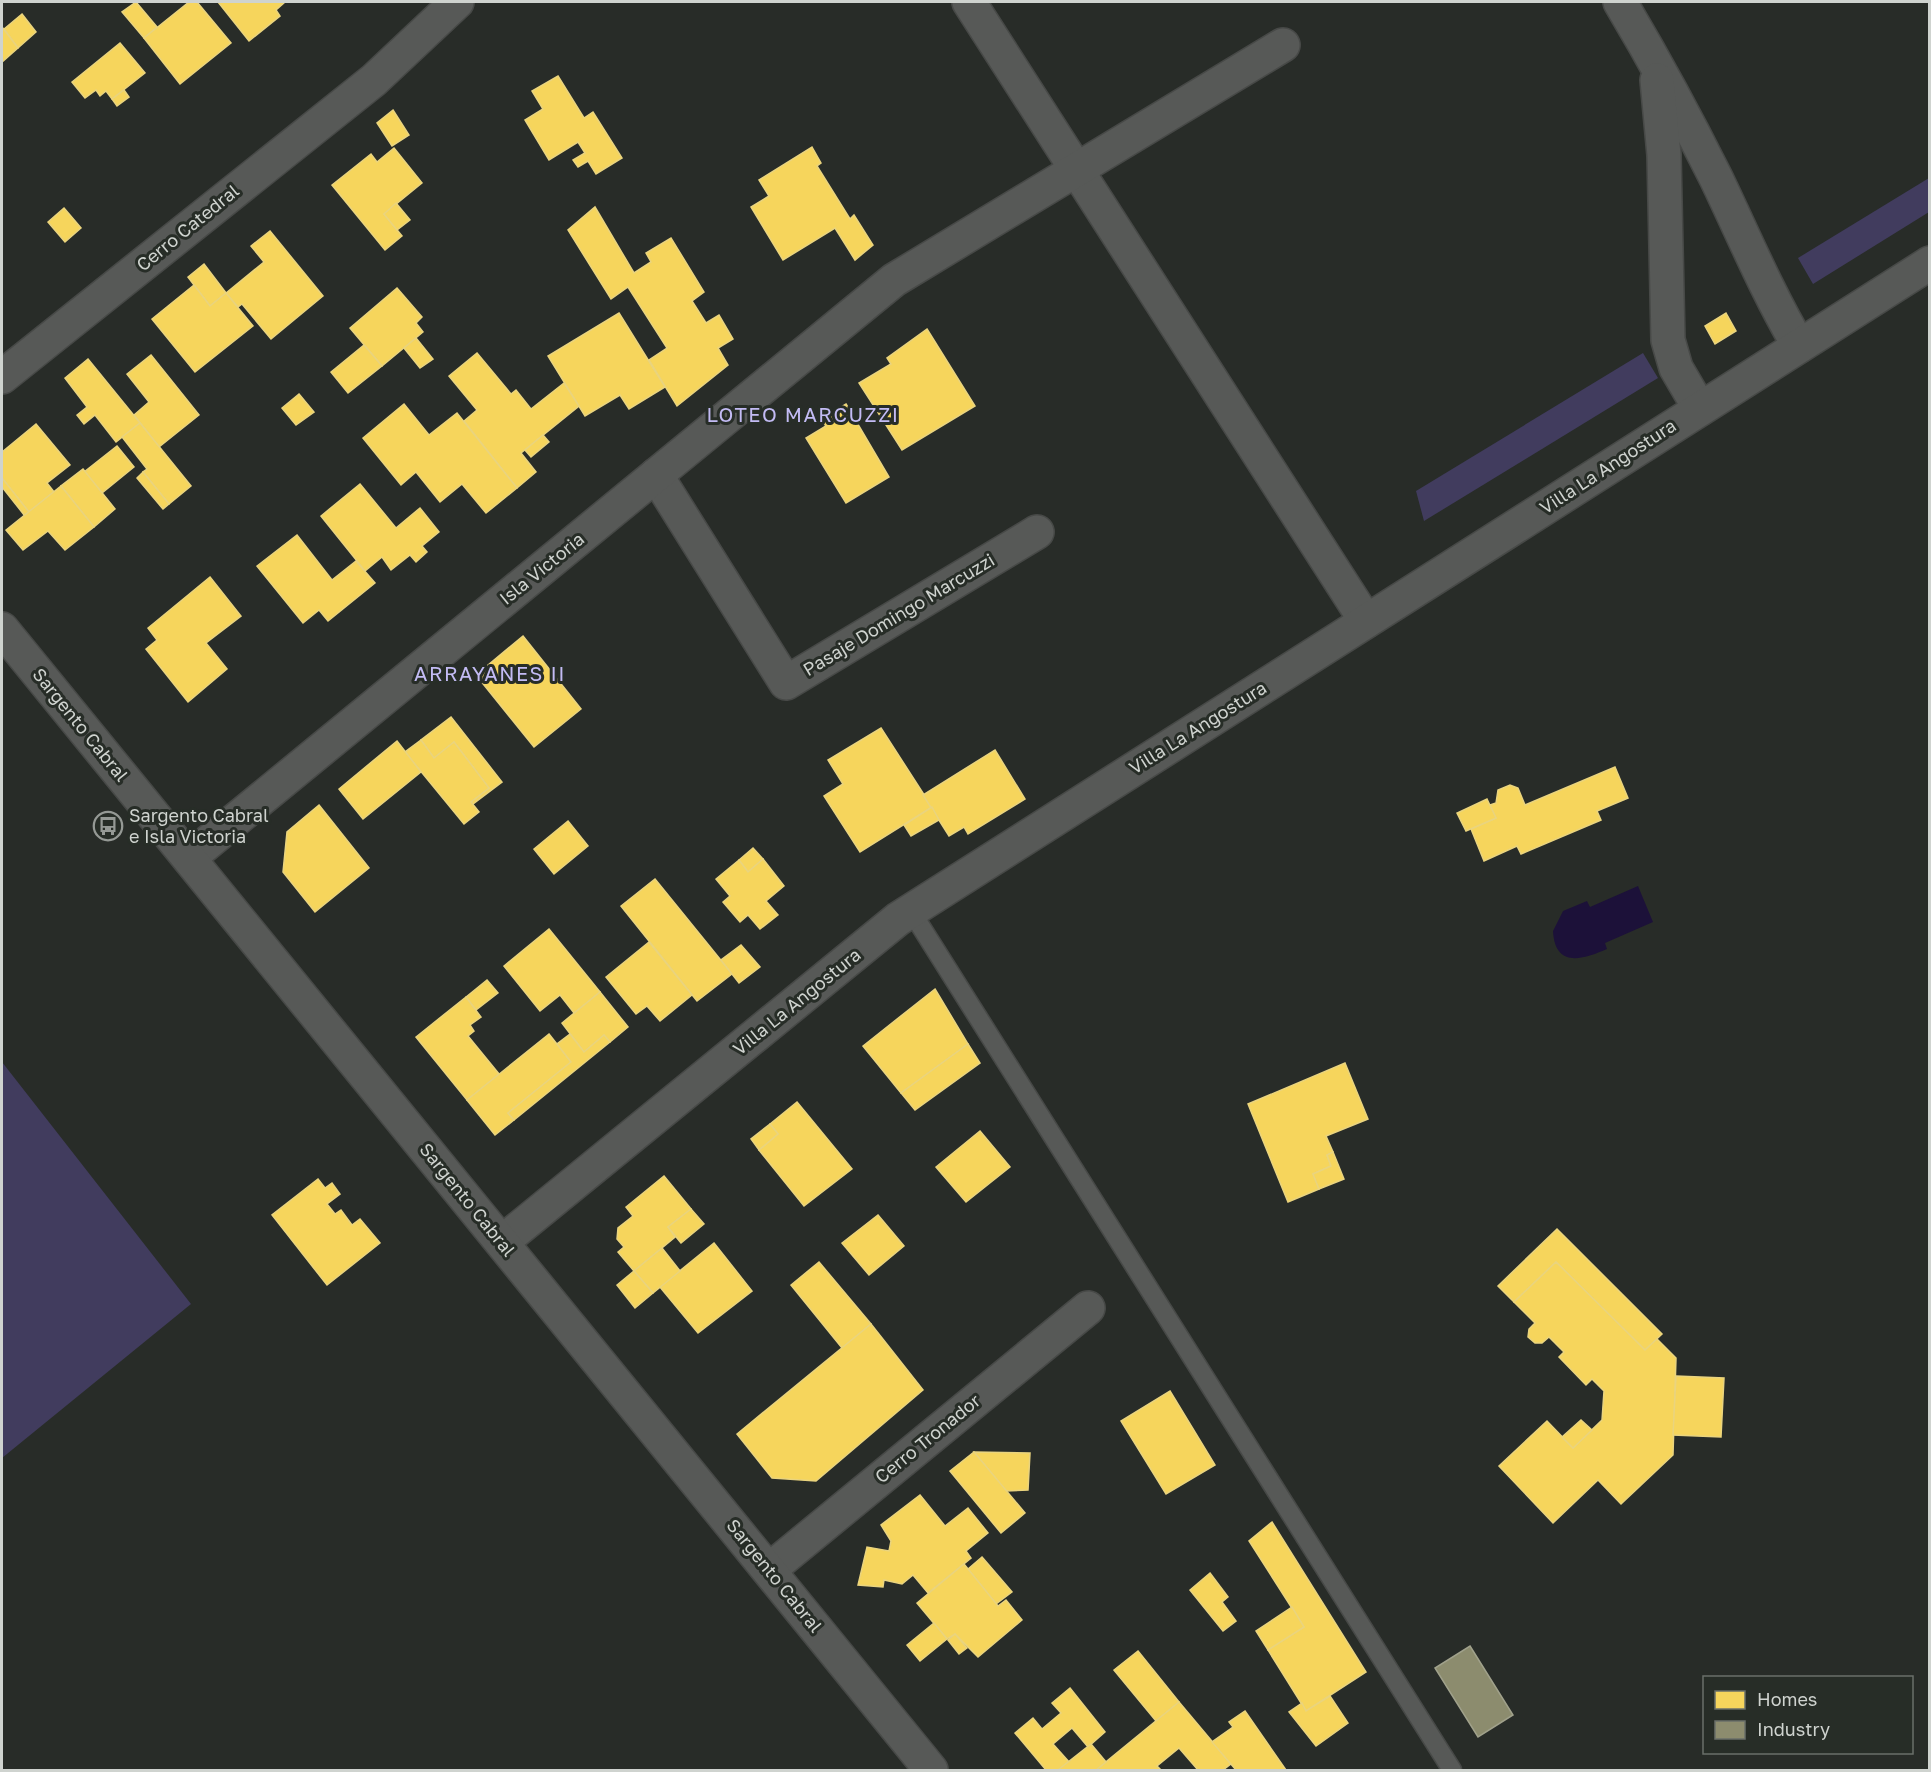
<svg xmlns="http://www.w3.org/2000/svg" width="1931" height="1772" viewBox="0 0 1931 1772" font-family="'Golos Text',sans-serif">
<rect width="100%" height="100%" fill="#282c28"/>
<g fill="#413c5e">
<path d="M1929,178V212L1813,284L1798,258Z"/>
<path d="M1643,353L1658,378L1424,521L1416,491Z"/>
<path d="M2,1062L191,1304L2,1458Z"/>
</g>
<path fill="#1c1139" d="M1638,886L1653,922L1605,943L1607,949C1584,959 1555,969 1553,931L1563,911L1587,901L1590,907Z"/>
<g fill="#f6d55c" stroke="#ead47e" stroke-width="1.5">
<path d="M136,2L157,27L144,38L122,12Z"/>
<path d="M189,2H197L231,43L180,84L144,38Z"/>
<path d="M218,2H285L276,10L280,16L249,41Z"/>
<path d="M22,14L36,32L18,48L4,29Z"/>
<path d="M2,27L18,48L2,62Z"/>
<path d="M120,43L145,73L112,99L106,91L100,96L96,90L85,98L72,82Z"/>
<path d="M558,76L584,118L593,112L622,158L596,174L588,161L578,167L573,160L585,153L578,142L549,160L525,120L543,109L532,91Z"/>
<path d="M124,90L129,97L117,106L112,99Z"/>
<path d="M393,110L409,135L392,146L377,123Z"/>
<path d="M812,147L821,163L817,166L850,219L854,215L873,245L855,260L835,228L783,260L751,207L769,196L759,180Z"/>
<path d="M394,148L422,183L384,214L402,236L385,250L332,185L371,154L377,162Z"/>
<path d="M396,203L410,220L397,230L384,214Z"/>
<path d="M595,207L634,273L651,262L646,253L671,238L704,292L692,301L706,323L719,315L733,339L718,348L728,365L677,406L649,360L667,348L628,287L611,299L568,230Z"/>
<path d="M64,208L81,228L65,242L48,222Z"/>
<path d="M270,231L323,296L271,339L242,304L238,307L226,293L264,262L251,246Z"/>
<path d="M204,264L226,293L210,306L188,277Z"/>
<path d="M194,285L210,306L226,293L253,326L195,372L152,319Z"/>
<path d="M397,288L422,317L416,323L423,332L382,366L350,328Z"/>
<path d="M619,313L665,387L629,409L620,395L585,416L548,356Z"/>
<path d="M1726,313L1736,331L1715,344L1705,326Z"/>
<path d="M927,329L975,406L902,450L859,383L891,364L887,358Z"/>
<path d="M416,338L433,359L420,368L404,348Z"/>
<path d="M364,345L382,366L348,393L331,372Z"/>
<path d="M477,353L511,394L516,390L531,409L564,383L579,406L521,453L536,472L517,488L464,421L477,410L449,376Z"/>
<path d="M151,355L199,415L159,447L134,415L149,402L127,374Z"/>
<path d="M88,359L140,423L116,442L95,415L84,424L77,415L87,407L65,378Z"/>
<path d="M299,394L314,412L296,425L282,408Z"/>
<path d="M404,404L429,435L457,413L517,488L486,513L462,484L440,502L416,472L401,485L363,438Z"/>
<path d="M846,404L889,477L846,503L806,438L826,426L821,419Z"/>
<path d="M140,423L191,486L169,504L143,472L147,469L122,437Z"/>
<path d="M36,424L70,465L47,483L54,492L29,512L2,478V452Z"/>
<path d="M543,435L549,442L531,457L525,450Z"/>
<path d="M117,446L134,467L102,493L84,472Z"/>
<path d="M83,469L115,509L94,527L61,486Z"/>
<path d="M143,472L169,504L163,509L137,478Z"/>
<path d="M2,478L29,512L25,516L2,487Z"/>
<path d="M360,484L396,528L420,508L439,532L422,546L427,552L416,562L410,555L391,570L382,557L365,571L321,516Z"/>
<path d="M61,486L94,527L65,550L48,531L23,550L6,530Z"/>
<path d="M297,535L332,580L356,561L375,583L328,621L319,610L303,623L257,566Z"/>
<path d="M210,577L241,616L206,643L227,669L188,702L146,649L157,640L148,628Z"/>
<path d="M523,636L581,709L534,747L476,675Z"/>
<path d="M451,717L502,782L473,804L471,802L489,788L454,742L434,758L421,740Z"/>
<path d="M881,728L932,807L860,852L824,796L843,784L828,760Z"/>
<path d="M421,740L434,758L454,742L489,788L471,802L479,812L464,824L405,752Z"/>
<path d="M397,741L421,772L363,819L339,789Z"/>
<path d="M995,750L1025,799L968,834L964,827L949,836L923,795Z"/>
<path d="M1615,767L1628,798L1597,811L1601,820L1521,854L1517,846L1484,861L1471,829L1496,818L1490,805L1496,803L1498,790L1510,785L1518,788L1525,805Z"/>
<path d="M1487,799L1496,818L1466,831L1457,813Z"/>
<path d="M319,805L369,868L315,912L283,872L287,832Z"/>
<path d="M932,807L939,820L911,836L904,825Z"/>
<path d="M568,821L588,846L554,874L534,849Z"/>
<path d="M753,848L763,859L748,872L739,860Z"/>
<path d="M763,859L784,886L766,901L778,915L760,929L748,915L740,922L723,902L730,896L716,879L739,860L748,872Z"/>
<path d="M655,879L732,974L697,1001L621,906Z"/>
<path d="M549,929L600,992L574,1013L560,995L540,1011L504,966Z"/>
<path d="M649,942L692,995L660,1021L647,1006L636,1014L606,977Z"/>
<path d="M741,945L760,967L739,983L721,960Z"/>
<path d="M487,980L498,993L476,1010L466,997Z"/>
<path d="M935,989L968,1044L901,1093L863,1046Z"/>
<path d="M600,992L628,1027L610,1042L604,1035L584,1052L562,1023Z"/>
<path d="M466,997L481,1017L470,1025L474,1031L468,1036L499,1074L467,1100L416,1037Z"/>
<path d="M549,1034L571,1062L508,1113L514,1120L495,1135L467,1100Z"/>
<path d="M570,1034L584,1052L604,1035L610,1042L514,1120L508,1113L571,1062L557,1044Z"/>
<path d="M968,1044L980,1063L915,1110L901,1093Z"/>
<path d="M1345,1063L1368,1119L1326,1136L1333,1152L1327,1155L1331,1166L1313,1174L1319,1189L1288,1202L1248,1104Z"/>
<path d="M797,1102L852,1169L804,1206L759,1150L778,1134L770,1124Z"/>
<path d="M770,1124L778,1134L759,1150L751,1139Z"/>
<path d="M980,1131L1010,1167L966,1202L936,1167Z"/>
<path d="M1333,1152L1344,1179L1319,1189L1313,1174L1331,1166L1327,1155Z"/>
<path d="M664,1176L691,1209L668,1227L675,1237L634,1271L618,1252L624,1247L617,1239L618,1228L633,1216L626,1207Z"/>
<path d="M318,1179L325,1188L332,1183L340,1194L327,1204L335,1214L341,1210L352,1225L360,1219L380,1243L327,1285L272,1215Z"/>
<path d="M691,1209L704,1224L681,1243L668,1227Z"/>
<path d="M878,1215L904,1246L869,1275L842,1243Z"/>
<path d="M1557,1229L1662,1334L1645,1350L1556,1262L1514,1302L1498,1286Z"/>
<path d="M714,1243L752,1291L698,1333L660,1287Z"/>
<path d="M662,1248L680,1271L653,1293L634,1271Z"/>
<path d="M819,1262L871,1324L842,1348L791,1285Z"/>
<path d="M1556,1262L1645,1350L1657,1339L1676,1358L1673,1455L1621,1504L1598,1480L1553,1523L1499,1466L1547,1421L1573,1448L1602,1420L1604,1391L1592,1379L1586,1385L1559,1357L1564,1352L1549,1337L1542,1343H1535L1528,1337L1529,1329L1535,1323L1514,1302Z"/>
<path d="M634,1271L653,1293L635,1308L617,1285Z"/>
<path d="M871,1324L923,1390L816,1481L772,1478L737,1434Z"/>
<path d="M1676,1376L1724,1378L1721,1437L1673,1435Z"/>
<path d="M1170,1391L1215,1465L1166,1494L1121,1421Z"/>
<path d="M1581,1420L1592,1430L1573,1448L1562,1437Z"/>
<path d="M974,1452L1030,1453L1028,1490L1006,1491Z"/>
<path d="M974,1452L1025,1513L1001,1533L950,1471Z"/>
<path d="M920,1495L945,1526L968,1508L988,1533L966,1551L971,1558L928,1593L913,1575L902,1584L884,1580L883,1587L858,1585L867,1547L889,1551L891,1541L881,1525Z"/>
<path d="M1272,1522L1366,1672L1306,1711L1268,1650L1304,1627L1249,1541Z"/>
<path d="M982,1557L1012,1592L996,1604L968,1569Z"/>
<path d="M964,1564L998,1606L1006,1600L1022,1620L978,1657L955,1634L947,1639L917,1603Z"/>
<path d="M1210,1573L1228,1597L1222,1602L1236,1621L1223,1631L1190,1590Z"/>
<path d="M1292,1607L1304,1627L1268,1650L1256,1631Z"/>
<path d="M934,1623L947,1639L920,1661L907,1645Z"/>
<path d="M955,1634L967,1648L959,1654L948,1640Z"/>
<path d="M1138,1651L1179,1702L1156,1721L1114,1670Z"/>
<path d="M1070,1688L1105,1732L1088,1747L1072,1728L1053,1744L1069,1762L1058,1770H1046L1015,1733L1033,1718L1042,1729L1061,1713L1052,1703Z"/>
<path d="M1330,1696L1348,1723L1316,1746L1289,1712L1302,1703L1306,1711Z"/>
<path d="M1179,1702L1231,1764L1223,1770H1198L1179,1748L1157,1766L1161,1770H1096Z"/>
<path d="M1245,1711L1286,1770H1236L1212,1742L1233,1727L1229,1722Z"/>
<path d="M1091,1744L1106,1762L1096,1770H1058Z"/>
</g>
<path fill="#8c8c6e" stroke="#a0a18b" stroke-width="1.5" d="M1470,1646L1513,1715L1478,1737L1435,1668Z"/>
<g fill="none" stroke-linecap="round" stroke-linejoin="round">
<g stroke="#474947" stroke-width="21">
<path id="service" d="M911,911L1452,1770"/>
</g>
<g stroke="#474947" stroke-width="36">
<g id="minor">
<path d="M969,2L1366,621"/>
<path d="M1620,2C1654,59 1686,118 1716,178C1743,234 1767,292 1799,346"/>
<path d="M1657,80L1664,155L1668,340L1676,368L1700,409"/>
<path d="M2,377L374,80L457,2"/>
<path d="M656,475L786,683L1037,532"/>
<path d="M189,858L894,280L1283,45"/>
<path d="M502,1242L898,919L1930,263"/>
<path d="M769,1570L1088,1308"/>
</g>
</g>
<g stroke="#474947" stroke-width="36">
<path id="secondary" d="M2,629L931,1770"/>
</g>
<use href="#service" stroke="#575957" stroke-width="18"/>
<use href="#minor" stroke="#575957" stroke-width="33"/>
<use href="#secondary" stroke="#575957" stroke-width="33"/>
</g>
<defs>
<g id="bus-ring" transform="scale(1.5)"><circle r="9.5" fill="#272d27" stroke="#959995" stroke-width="1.5"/><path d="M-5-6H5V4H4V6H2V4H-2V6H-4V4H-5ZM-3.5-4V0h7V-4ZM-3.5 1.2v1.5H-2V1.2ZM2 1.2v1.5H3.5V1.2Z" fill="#959995"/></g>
</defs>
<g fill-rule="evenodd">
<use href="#bus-ring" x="108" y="826"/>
</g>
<g text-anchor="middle" stroke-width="6" stroke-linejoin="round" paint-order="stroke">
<g font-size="18" fill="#cfd3cf" stroke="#272d27">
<text transform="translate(188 228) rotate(-39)" y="6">Cerro Catedral</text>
<text transform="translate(1608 467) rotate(-33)" y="6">Villa La Angostura</text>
<text transform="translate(542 569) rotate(-39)" y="6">Isla Victoria</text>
<text transform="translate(899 615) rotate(-31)" y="6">Pasaje Domingo Marcuzzi</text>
<text transform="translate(80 725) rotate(51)" y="6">Sargento Cabral</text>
<text transform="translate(1198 728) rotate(-32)" y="6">Villa La Angostura</text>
<text transform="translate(797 1002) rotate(-39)" y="6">Villa La Angostura</text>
<text transform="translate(467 1200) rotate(51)" y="6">Sargento Cabral</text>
<text transform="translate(928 1439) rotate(-39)" y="6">Cerro Tronador</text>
<text transform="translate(774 1576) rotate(51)" y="6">Sargento Cabral</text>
</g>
<g font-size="18" fill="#cfd3cf" stroke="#272d27" text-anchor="start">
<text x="129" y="822">Sargento Cabral<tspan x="129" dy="21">e Isla Victoria</tspan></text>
</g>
<g font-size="20" letter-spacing="1.5" fill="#c3bbf4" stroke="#272d27">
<text x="803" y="422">LOTEO MARCUZZI</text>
<text x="490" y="681">ARRAYANES II</text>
</g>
</g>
<rect width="1931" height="1772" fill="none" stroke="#cfd3cf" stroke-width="6"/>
<rect x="1703" y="1676" width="210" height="78" fill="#272d27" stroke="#6a6f6a" stroke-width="1.5"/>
<rect x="1715" y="1691" width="30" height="18" fill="#f6d55c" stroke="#6a6f6a" stroke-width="1.5"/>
<text x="1757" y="1706" font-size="18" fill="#cfd3cf">Homes</text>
<rect x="1715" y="1721" width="30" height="18" fill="#8c8c6e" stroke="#6a6f6a" stroke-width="1.5"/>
<text x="1757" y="1736" font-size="18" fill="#cfd3cf">Industry</text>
</svg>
